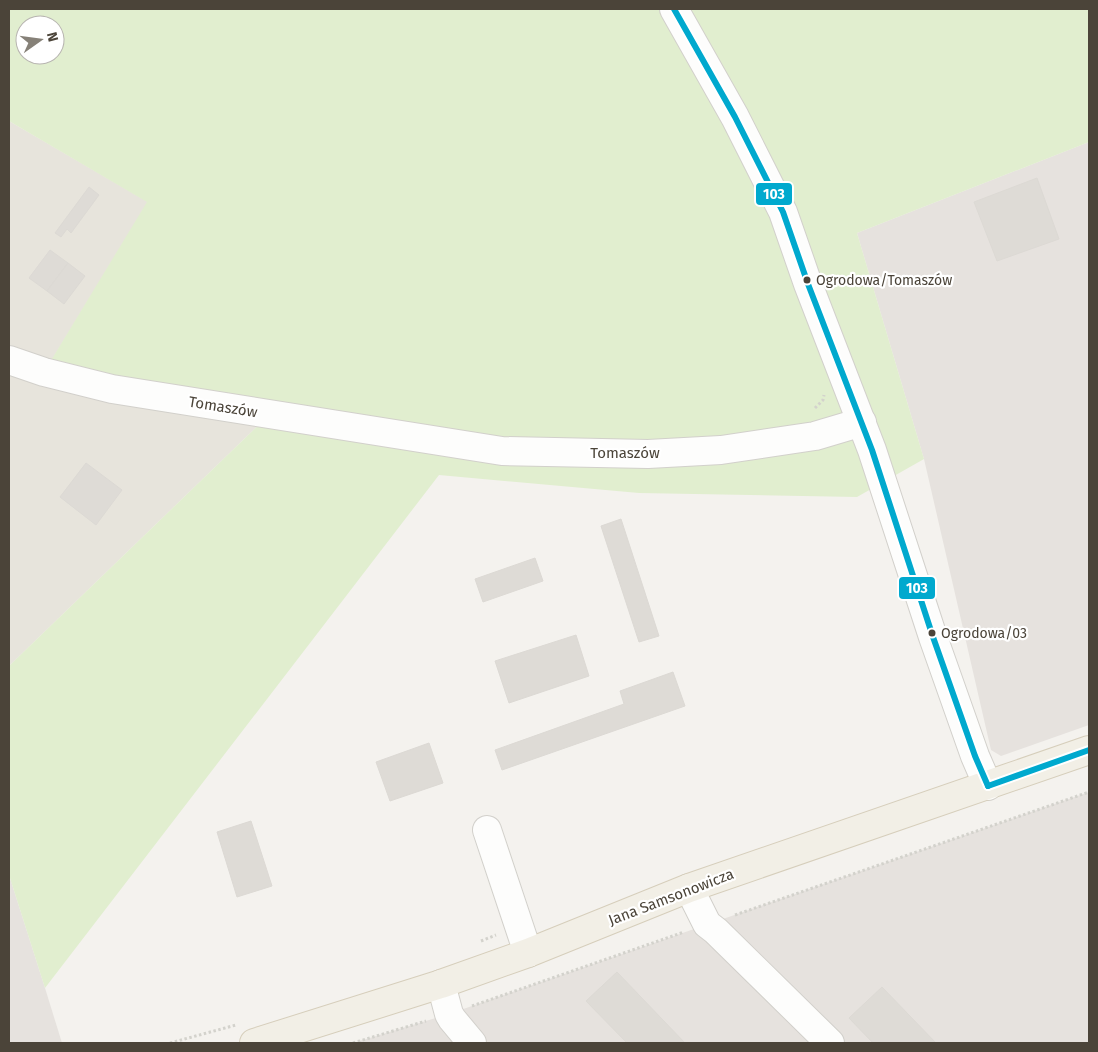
<svg xmlns="http://www.w3.org/2000/svg" width="1098" height="1052" viewBox="0 0 1098 1052" font-family="'Fira Sans',sans-serif">
<rect width="100%" height="100%" fill="#f4f2ee"/>
<path fill="#e7e4dc" d="M9,121L148,202L45,371L269,415L9,666Z"/>
<g fill="#e6e2de">
<path d="M1089,142V725L1001,756L991,750L924,459L857,233Z"/>
<path d="M1089,792V1043H353L449,1014Z"/>
<path d="M9,875L45,988L62,1043H9Z"/>
</g>
<path fill="#e1eecf" fill-rule="evenodd" d="M9,9H1089V142L857,233L924,459L857,497L639,493L439,475L45,988L9,875V666L269,415L44,372L147,202L9,121ZM25,25H55V55H25Z"/>
<g fill="#dedbd6" stroke="#dcd9d4">
<path d="M1037,178L1059,239L997,261L974,202Z"/>
<path d="M89,187L99,195L71,233L67,229L61,237L55,233Z"/>
<path d="M50,250L68,263L47,291L29,278Z"/>
<path d="M68,263L85,276L64,304L47,291Z"/>
<path d="M86,463L122,490L96,525L60,497Z"/>
<path d="M621,519L659,636L639,642L601,526Z"/>
<path d="M535,558L543,581L483,602L475,579Z"/>
<path d="M576,635L589,676L509,703L495,661Z"/>
<path d="M673,672L685,706L502,770L495,750L624,704L620,691Z"/>
<path d="M429,743L443,783L390,801L376,762Z"/>
<path d="M251,821L272,886L237,897L217,832Z"/>
<path d="M617,972L685,1043H627L586,1001Z"/>
<path d="M882,987L936,1043H873L849,1018Z"/>
</g>
<g fill="none" stroke-linecap="round" stroke-linejoin="round">
<g stroke="#d2d0cb" stroke-width="30">
<g id="minor">
<path d="M674,9L735,117L783,212L808,284L872,450L933,637L975,756L988,786"/>
<path d="M9,360L44,372L112,389L502,451L648,454L721,450L815,436L862,422"/>
<path d="M487,830L528,953"/>
<path d="M689,888L707,924L716,931L830,1043"/>
<path d="M441,984L449,1014L452,1019L472,1043"/>
</g>
</g>
<g stroke="#d6cebb" stroke-width="30">
<path id="major" d="M254,1043L441,984L528,953L689,888L1089,750"/>
</g>
<g stroke="#d3d2cc" stroke-width="3" stroke-dasharray="2.5 2.5" stroke-linecap="butt">
<path d="M815,408L823,400L824,395"/>
<path d="M735,915L1089,792"/>
<path d="M481,941L496,935"/>
<path d="M472,1006L684,932"/>
<path d="M170,1043L236,1025"/>
<path d="M353,1043L426,1021"/>
</g>
<use href="#minor" stroke="#fdfdfc" stroke-width="28"/>
<use href="#major" stroke="#f2efe6" stroke-width="28"/>
<g stroke="#fff" stroke-width="10">
<g id="bus-1">
<path d="M674,9L735,117L783,212L808,284L872,450L933,637L975,756L988,786"/>
<path d="M988,786L1089,750"/>
</g>
</g>
<use href="#bus-1" stroke="#00a9ce" stroke-width="6"/>
</g>
<g fill="#4b4439" stroke="#fff" stroke-width="2">
<circle cx="807" cy="280" r="4.5"/>
<circle cx="932" cy="633" r="4.5"/>
</g>
<g text-anchor="middle" stroke-width="4.5" stroke-linejoin="round" paint-order="stroke">
<g font-size="14" fill="#4b4439" stroke="#fff" text-anchor="start">
<text x="816" y="285">Ogrodowa/Tomaszów</text>
<text x="941" y="638">Ogrodowa/03</text>
</g>
<g font-size="15" fill="#4b4439" stroke="#fff">
<text transform="translate(223 407) rotate(9)" y="5">Tomaszów</text>
<text x="625" y="458">Tomaszów</text>
<text transform="translate(671 897) rotate(-21)" y="5">Jana Samsonowicza</text>
</g>
</g>
<g stroke="#fff" stroke-width="2">
<rect x="755" y="182" width="38" height="24" rx="5" fill="#00a9ce"/>
<rect x="898" y="576" width="38" height="24" rx="5" fill="#00a9ce"/>
</g>
<g font-size="14" text-anchor="middle" font-weight="bold" fill="#fff">
<text x="774" y="199">103</text>
<text x="917" y="593">103</text>
</g>
<rect width="1098" height="1052" fill="none" stroke="#4b4439" stroke-width="20"/>
<g transform="translate(40 40) rotate(76)"><circle r="24" fill="#ffffff" stroke="#b7b4b0"/>
<path d="M0-4L9 19L0 12L-9 19Z" fill="#868178"/>
<text y="-8" font-size="14" font-weight="bold" text-anchor="middle" fill="#4b4439">N</text>
</g>
</svg>
